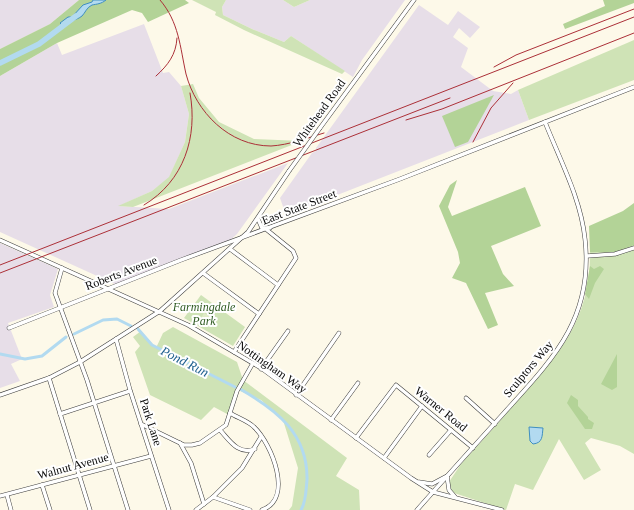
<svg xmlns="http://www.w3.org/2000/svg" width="634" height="510" viewBox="0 0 634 510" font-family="'Times New Roman',serif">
<rect width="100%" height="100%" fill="#fdf9e9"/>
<g fill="#e7dee8">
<path d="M0,0H79L50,24L0,49Z"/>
<path d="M226,0H283L294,7L310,0H405L362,60L353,77L291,36L284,42L252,29L223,15L222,7Z"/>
<path d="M419,5L448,25L458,11L480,27L470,38L459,28L453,37L468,48L461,67L493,91L511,94L518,90L529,120L286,215L280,198L312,153L316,151V148Z"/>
<path d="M144,24L163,73L169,72L181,86L189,114L185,142L169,178L152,191L119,206L169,209L288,163L237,234L226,244L117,285L0,232V76L57,43L62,55Z"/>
<path d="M0,243L58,269L50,295L54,307L8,323L22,359L11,364L20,381L0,388Z"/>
</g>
<g fill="#cfe3b6">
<path d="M192,0H226L222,7L223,15L252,29L284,42L291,36L345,71L342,74L244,30L215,15L216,12Z"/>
<path d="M283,0H310L294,7Z"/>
<path d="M634,40V80L529,120L518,90Z"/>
<path d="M193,84L199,98L219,122L254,139L302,141L133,207L118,206L152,191L169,177L185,142L189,114L181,86Z"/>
<path d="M634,241V454L620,446L591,438L585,443L601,470L584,480L559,439L533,490L515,484L506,510L454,493L451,490L449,482L461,464C480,443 499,422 518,400C561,353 592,316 590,248Z"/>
<path d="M201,295L245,327L233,346L184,318Z"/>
<path d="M173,327L237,362L243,380L347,458L336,476L359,490L360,510H289L292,506L298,468L283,420L261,400L238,390L229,415L214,407L201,420L150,395L135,352L140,346L133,337L141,331L156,348L163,333Z"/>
</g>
<g fill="#b3d397">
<path d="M79,0H96L81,8L69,20C83,19 82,9 92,5C97,3 101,4 106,0H185L189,3L148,22L142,13L132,10L57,43L0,76V49L50,24Z"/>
<path d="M603,0H634V3L565,29L563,24L605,6Z"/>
<path d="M494,95L468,142L455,147L442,116Z"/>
<path d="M457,180L448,207L452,216L525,187L541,226L491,246L503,274L514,286L485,293L498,325L488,329L466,283L452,278L460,263L458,252L439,206L450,185Z"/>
<path d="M634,203V245L615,252H590L589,226L623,211Z"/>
<path d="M590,266L594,269L600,266L604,269L595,283L589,299L585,294Z"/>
<path d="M617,354V387L612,390L601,384Z"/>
<path d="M571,395L578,400V406L588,417V419L594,423L592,429H585L567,403Z"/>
</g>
<path fill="#e0ebc7" d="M204,313L216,320L212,327L200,320Z"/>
<g fill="#b2daf0" stroke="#408fc0">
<path d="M93,0H106C101,4 97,4 92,5C87,7 85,13 82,16C76,21 68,20 62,25L60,23L68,17H72L83,5L92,2Z"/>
<path d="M529,427L543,428C542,436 543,443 533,444L530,441Z"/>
</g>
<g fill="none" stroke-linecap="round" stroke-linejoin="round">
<g stroke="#b2daf0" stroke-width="3">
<path d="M138,329L152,345L235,387"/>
<path d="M74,334L103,320L117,319L131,326"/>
<path d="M0,354L25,359L42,356L66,337"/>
<path d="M240,389C277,410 308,434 307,480C306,490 306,502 301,510"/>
</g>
<path stroke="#b2daf0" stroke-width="5.5" d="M0,63L39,44L76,16"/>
<g stroke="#3d3d3d" stroke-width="4.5">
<g id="minor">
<path d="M320,128L414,0"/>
<path d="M258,219L262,228H270"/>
<path d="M0,240L188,325L261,368L411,478L433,492L502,510"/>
<path d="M230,249L278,285"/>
<path d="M587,256L615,254L634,248"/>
<path d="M62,268L55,293L87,380L128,510"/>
<path d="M203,273L259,314"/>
<path d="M9,328L181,260L400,179L634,87"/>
<path d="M116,339L130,390L169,510"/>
<path d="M234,352L296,258L293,251L267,230"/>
<path d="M261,369L288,331"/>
<path d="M49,378L90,510"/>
<path d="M0,395L49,378L80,362L160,311L248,232L289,171"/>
<path d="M296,395L339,333"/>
<path d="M466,398L495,424"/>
<path d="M230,413C238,418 248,421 254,427C272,444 294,499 262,510"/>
<path d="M60,414L130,391"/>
<path d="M331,420L358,383"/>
<path d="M141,424L184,445H192L200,443L226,425L237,391L253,363"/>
<path d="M220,430C230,441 238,455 255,449"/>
<path d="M356,438L396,385L473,448"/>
<path d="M180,443L191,463L204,504"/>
<path d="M429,455L451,430"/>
<path d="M384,458L422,406"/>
<path d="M419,482L432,484L447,476L449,490L455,497"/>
<path d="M42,485L50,510"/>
<path d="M7,495L11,510"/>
<path d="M0,496L151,456"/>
<path d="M213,497L242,468L261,437"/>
<path d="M196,510L213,497L250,510"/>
<path d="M417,510C446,477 475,445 504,413C553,359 594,318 585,239C581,199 560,160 545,122"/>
</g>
</g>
<use href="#minor" stroke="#fff" stroke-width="3.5"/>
<g stroke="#ac3038" stroke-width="1">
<path d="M160,0C179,22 180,47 186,74C196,112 229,146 271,146C289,145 307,138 324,133"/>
<path d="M494,67L516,55L634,9"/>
<path d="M156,76C168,65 176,55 177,38"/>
<path d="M406,120L442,109L634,33"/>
<path d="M473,142L491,108L513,83"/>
<path d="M144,205C184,181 198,137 190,93"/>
<path d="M0,265L634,17"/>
<path d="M0,273L450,98"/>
</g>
<g stroke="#3d3d3d" stroke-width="4.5" stroke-linecap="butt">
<path id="minor-bridge" d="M289,171L320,128"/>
</g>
<use href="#minor-bridge" stroke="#fff" stroke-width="3.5"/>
</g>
<g text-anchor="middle" stroke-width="4" stroke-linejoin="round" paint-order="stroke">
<g font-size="12" fill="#0a0a0a" stroke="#fff">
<text transform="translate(319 113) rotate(-54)" y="4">Whitehead Road</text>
<text transform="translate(299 207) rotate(-21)" y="4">East State Street</text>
<text transform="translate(121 273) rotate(-21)" y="4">Roberts Avenue</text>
<text transform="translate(272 367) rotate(35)" y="4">Nottingham Way</text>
<text transform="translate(528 369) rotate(-50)" y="4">Sculptors Way</text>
<text transform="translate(441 409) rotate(39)" y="4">Warner Road</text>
<text transform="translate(151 422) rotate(72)" y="4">Park Lane</text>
<text transform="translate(73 466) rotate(-15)" y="4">Walnut Avenue</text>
</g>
<g font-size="12" font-style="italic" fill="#2e5a21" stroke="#fff">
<text x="204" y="311">Farmingdale<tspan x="204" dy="14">Park</tspan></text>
</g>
<g font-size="13" font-style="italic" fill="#20618f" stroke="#fff">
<text transform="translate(185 361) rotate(27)" y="5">Pond Run</text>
</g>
</g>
</svg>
